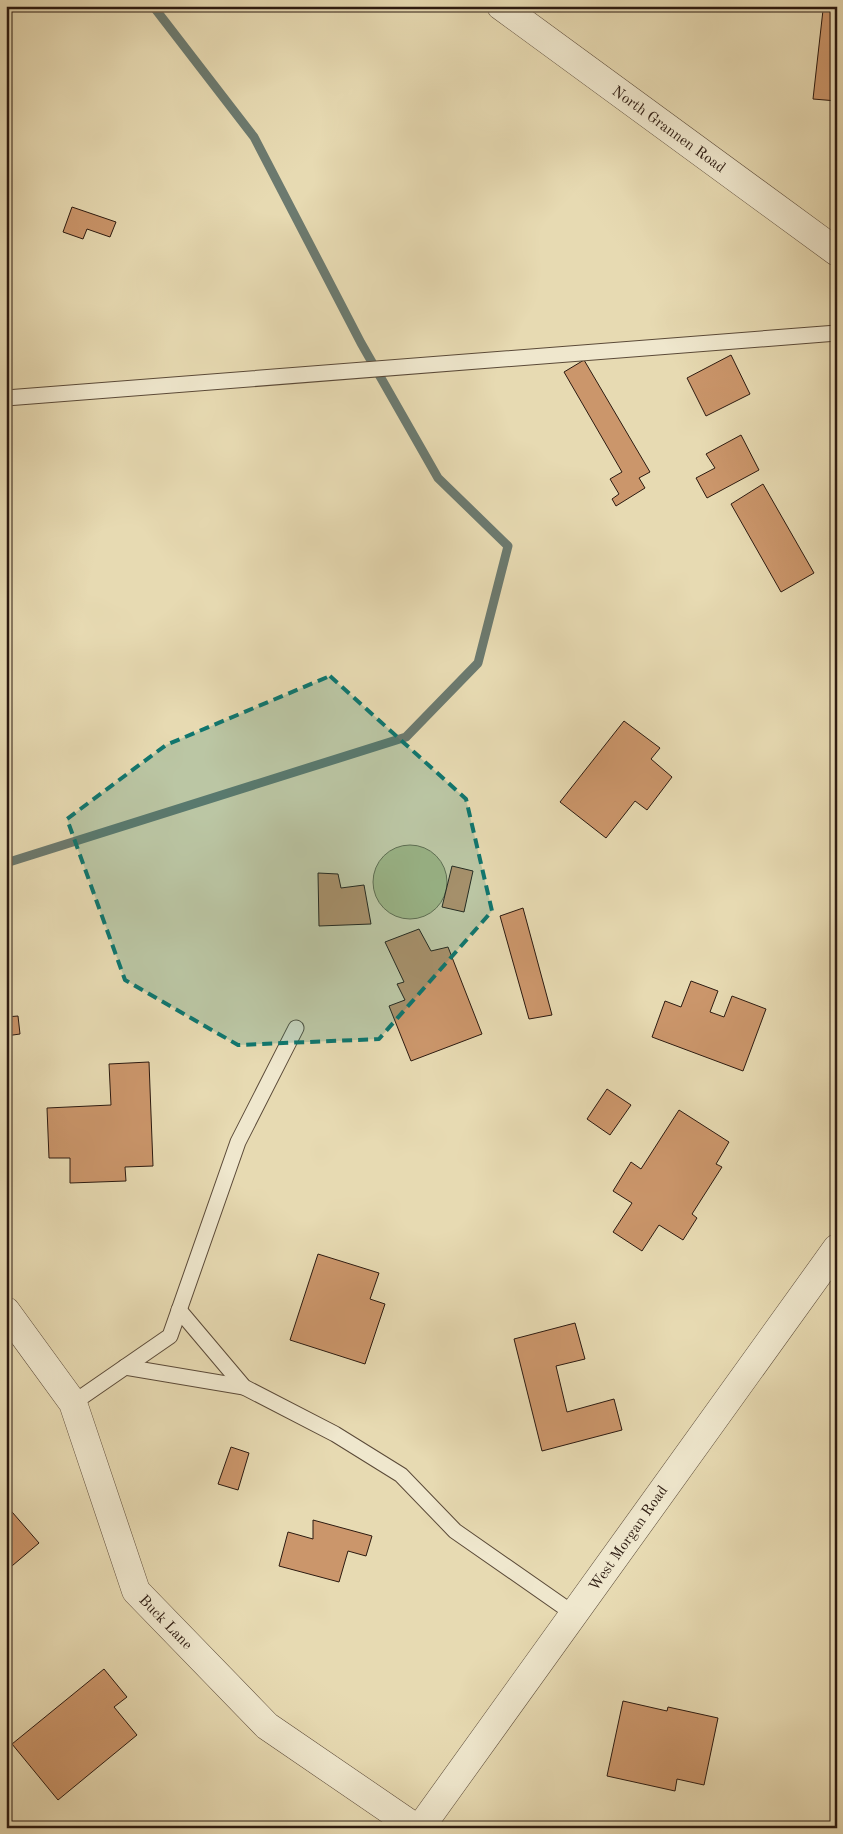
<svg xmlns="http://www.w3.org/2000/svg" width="843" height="1834" viewBox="0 0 843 1834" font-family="'Old Standard TT',serif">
<rect width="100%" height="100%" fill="#e7dab2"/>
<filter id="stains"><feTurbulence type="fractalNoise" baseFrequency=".004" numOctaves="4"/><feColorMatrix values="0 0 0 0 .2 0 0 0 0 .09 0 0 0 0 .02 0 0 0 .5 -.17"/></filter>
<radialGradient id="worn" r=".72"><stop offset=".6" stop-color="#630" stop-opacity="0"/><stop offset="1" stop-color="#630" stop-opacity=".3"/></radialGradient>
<circle fill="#b9be89" stroke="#726c4c" cx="410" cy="882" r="37"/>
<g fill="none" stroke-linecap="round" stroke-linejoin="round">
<path stroke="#6c7a6f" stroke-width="9" d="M6,863L406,737L478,663L508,546L438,478L361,343L254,137L153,6"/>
</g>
<g fill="#cb966b" stroke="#2c1a10">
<path d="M823,10L837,11V101L813,99Z"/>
<path d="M72,207L116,222L110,237L87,229L83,239L63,232Z"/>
<path d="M731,355L750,394L706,416L687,378Z"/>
<path d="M584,360L650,472L639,478L645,488L616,506L612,499L619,494L610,479L622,472L564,372Z"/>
<path d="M741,435L759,470L707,498L696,478L715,468L706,454Z"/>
<path d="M763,484L814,573L781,592L731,504Z"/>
<path d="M624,721L660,748L651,759L672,777L647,810L635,801L606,838L560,802Z"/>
<path d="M452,866L473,871L464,912L442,907Z"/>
<path d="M318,873L338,874L341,888L364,885L371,924L319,926Z"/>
<path d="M523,908L552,1015L529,1019L500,916Z"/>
<path d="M419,929L431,951L448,947L482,1034L411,1061L389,1006L405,1000L397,984L404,982L385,942Z"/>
<path d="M691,981L718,991L710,1012L724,1017L732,996L766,1009L743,1071L652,1037L665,1001L681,1007Z"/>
<path d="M18,1016L20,1034L6,1036V1017Z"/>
<path d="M149,1062L153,1166L125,1167L126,1181L70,1183V1158H49L47,1108L111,1105L109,1064Z"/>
<path d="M607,1089L631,1105L610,1135L587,1119Z"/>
<path d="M679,1110L729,1142L716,1164L722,1167L692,1214L697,1218L683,1240L659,1225L642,1251L613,1232L632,1203L613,1191L631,1162L641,1169Z"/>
<path d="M318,1254L379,1273L370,1299L385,1304L365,1364L290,1340Z"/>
<path d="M575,1323L585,1359L556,1366L567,1412L614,1399L622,1430L542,1451L514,1339Z"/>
<path d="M231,1447L249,1453L238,1490L218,1484Z"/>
<path d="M6,1505L39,1543L6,1571Z"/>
<path d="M313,1520L372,1536L366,1556L348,1551L339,1582L279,1566L288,1532L313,1539Z"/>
<path d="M104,1669L127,1697L114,1707L137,1735L58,1800L12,1744Z"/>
<path d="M623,1701L667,1711L668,1707L718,1718L704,1785L677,1779L675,1791L607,1776Z"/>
</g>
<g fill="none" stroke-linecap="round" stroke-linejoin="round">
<g stroke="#5b4a38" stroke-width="17">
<g id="lane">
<path d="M6,398L837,333"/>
<path d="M179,1310L244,1387L335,1434L401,1475L455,1531L574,1614"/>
<path d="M125,1367L244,1387"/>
<path d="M73,1403L170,1336L238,1142L296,1028"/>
</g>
</g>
<g stroke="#5b4a38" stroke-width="29">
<g id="street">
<path d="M501,6L837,252"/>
<path d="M6,1311L73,1403L136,1591L267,1726L416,1828"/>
<path d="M420,1828L837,1248"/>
</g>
</g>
<use href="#lane" stroke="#efe7cd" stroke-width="15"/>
<use href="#street" stroke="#efe7cd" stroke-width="28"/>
</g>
<path fill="#0f766e" fill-opacity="0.2" stroke="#0f766e" stroke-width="4" stroke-dasharray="10 6" stroke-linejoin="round" d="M330,676L466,799L492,911L379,1039L238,1045L125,980L67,819L166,745Z"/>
<g text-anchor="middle" stroke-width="4.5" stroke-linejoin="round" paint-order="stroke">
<g font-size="15" fill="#2c1a10" stroke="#efe7cd">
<text transform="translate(669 129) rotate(36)" y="5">North Grannen Road</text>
<text transform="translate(628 1538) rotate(-55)" y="5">West Morgan Road</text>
<text transform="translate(166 1622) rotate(46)" y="5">Buck Lane</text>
</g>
</g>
<rect width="843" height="1834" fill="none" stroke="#e7dab2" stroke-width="25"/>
<rect x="8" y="8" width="828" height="1819" fill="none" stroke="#2c1a10" stroke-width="2.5"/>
<rect x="12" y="12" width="818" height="1809" fill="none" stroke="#2c1a10"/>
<rect width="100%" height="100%" filter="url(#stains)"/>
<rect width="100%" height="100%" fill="url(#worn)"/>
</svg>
